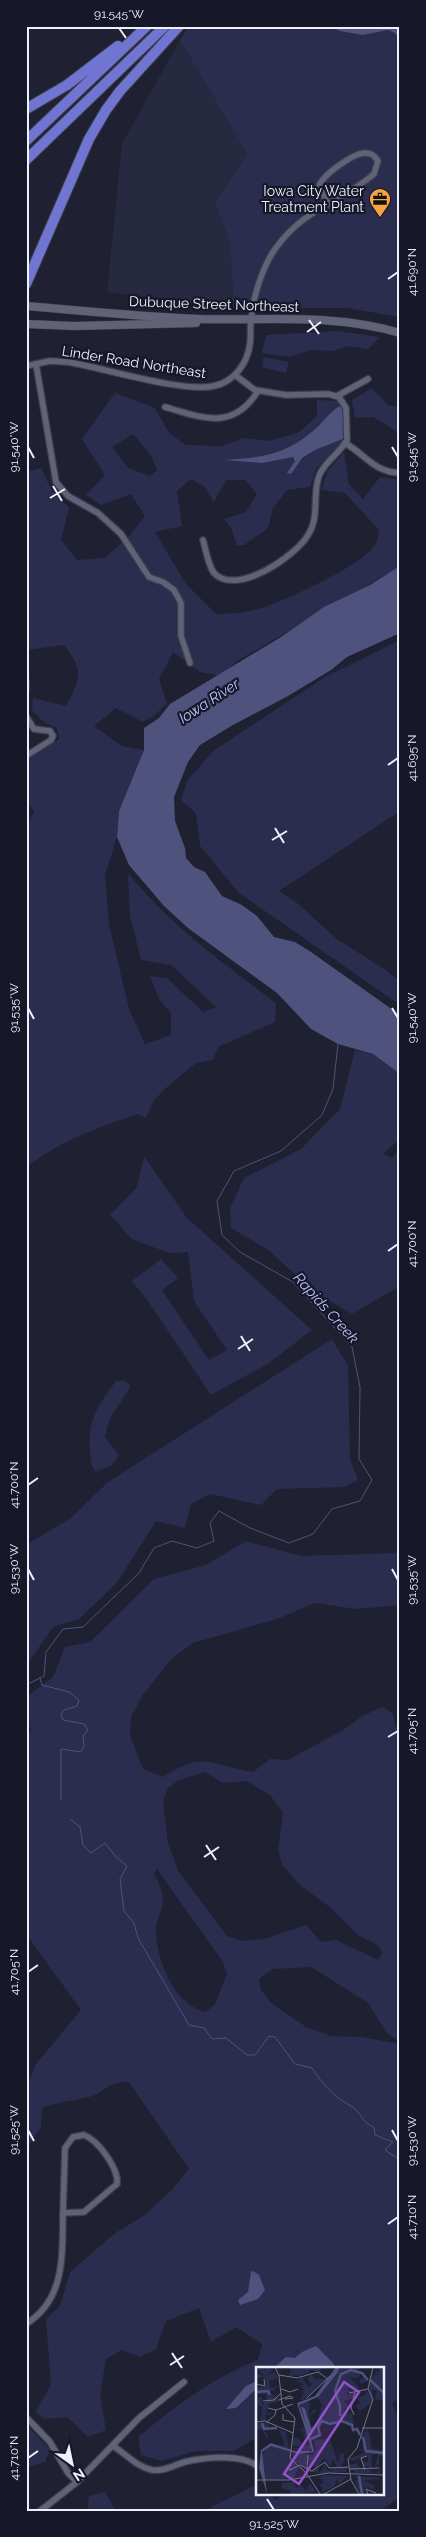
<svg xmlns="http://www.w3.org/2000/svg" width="426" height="2537" viewBox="0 0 426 2537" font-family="Raleway,sans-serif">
<rect width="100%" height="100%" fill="#1f2032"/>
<path fill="#272940" d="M180,40L247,154L215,203L230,241L233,296L250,300L249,306H224L107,292L122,144Z"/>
<g fill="#2b2d4e" fill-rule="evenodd">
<path d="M189,26H400V317L347,308H253L254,303L250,300L233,296L230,241L215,203L247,154L180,40Z"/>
<path d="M337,331L380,337L368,349L347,346L333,351L310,350L290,357L262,353L266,335Z"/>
<path d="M264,357L289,362L286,373L262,367Z"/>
<path d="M372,388L389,406H400V433L373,417L355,418L352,400Z"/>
<path d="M115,393L155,408L169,433L186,445L221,446L244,438L268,441L298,433L317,416V400L339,401L345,438L316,469L310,487L287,490L273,508L268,528L244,545H237L231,528L224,519L246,512L257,494L245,480H226L214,502L205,487L191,479L177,491L182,526L155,532L186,584L216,614C233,614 249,612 265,607C290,598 361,566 375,545C378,541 378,534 379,530L345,493L321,490L328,471L344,452L349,484L363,499L380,477L400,480V569L380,578L237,661L221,676L200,672L173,652L159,679L167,703L154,716L143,722L116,708L94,726L122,746L144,750L119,811L117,837L105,875L109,924L129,1009L145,1044L171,1035V1013L159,999L150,976L167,978L203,1012L216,1007L171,965L141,960L130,916L128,873C170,925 223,963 276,1003L275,1022L218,1047L213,1060L196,1063L168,1086L154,1100L146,1118L137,1114C98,1128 59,1141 26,1168V828L34,811L26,801V760L59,739L57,728L45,723L32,711L33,698L66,706C81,678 84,671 64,645L26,650V472L41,468L52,491L69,508L61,540L77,560L105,558L131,534L145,516L131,494L101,505L86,495L105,475L82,439ZM133,434L150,454L157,470L150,476L128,468L112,447Z"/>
<path d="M400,640V811L279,891L296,902L337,939L387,971L400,982V1005L239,893L200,846L196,813L181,800L187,781L213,751L325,677Z"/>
<path d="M355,1050L373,1054L400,1074V1132L396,1133L400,1139L383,1154L392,1158L400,1150V1286L352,1314L315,1292L268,1250L231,1228L230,1208L244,1178L301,1149L340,1109Z"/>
<path d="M144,1156L187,1218L312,1330L269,1363L211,1395L148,1301L132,1281L161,1259L178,1278L162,1290L209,1360L227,1350L194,1301L188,1252L169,1253L132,1239L110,1215L137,1187Z"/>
<path d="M332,1339L348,1366L350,1459L358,1480L344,1487L277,1489L261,1505L210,1494L191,1504L185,1528L156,1521L116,1584L79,1619L53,1627L26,1666V1545L71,1518L108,1482Z"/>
<path d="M116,1381H125L131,1386L109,1420L105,1437L119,1455L112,1465L96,1472C90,1465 91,1459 90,1450C87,1420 99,1404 116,1381Z"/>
<path d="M246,1541L301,1556L400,1553V1605L356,1609L315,1603L277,1619L193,1643L171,1659L142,1696L131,1717L130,1736L143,1769L163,1777C204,1750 210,1765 253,1772L270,1759L288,1760L343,1730L364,1715L383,1707L393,1714L395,1725L400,1730V2042L386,2032L368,2003L311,1967L273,1969L259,1979L261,1990L271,2003L306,2027L331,2036L361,2037L400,2044V2398L392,2403L400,2424V2497L384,2508L386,2511H203L256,2485L257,2493H267L276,2500L285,2493H382V2368H257L256,2438L234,2451H196L162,2461L141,2455L138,2437C176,2406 212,2378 258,2360L262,2344L236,2327L211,2342L199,2308L166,2321L156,2349L140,2357L122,2350L106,2359L100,2395L106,2430L88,2437L67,2417L45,2419L35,2412L51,2385L46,2319L60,2306L70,2272L115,2233L142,2217L171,2191L189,2169L129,2082C104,2082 107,2092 89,2097C73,2101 57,2102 42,2108L41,2127L30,2143L26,2160V2088L36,2064L81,2010L26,1934V1736L31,1731L26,1697L53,1677L65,1647L90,1642L154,1579L206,1565ZM205,1772L223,1783L246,1781L270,1795L283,1813L278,1849L282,1865L301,1886L331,1908L358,1935L379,1946L382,1953L378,1960L336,1940L321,1942L306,1925L264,1939L244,1941L227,1936L178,1870L168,1843L163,1801L168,1788L179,1780ZM157,1869L223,1962L227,1974L215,2004L206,2012C174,2005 156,1960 156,1929C156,1923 159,1916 161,1910C166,1897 160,1886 154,1874Z"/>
<path d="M26,2424L50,2450L45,2462L26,2468Z"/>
<path d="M105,2492L116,2511H87L89,2496Z"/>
</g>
<g fill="#4f527c">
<path d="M330,26H400V40L395,33L388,30L363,35L340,31Z"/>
<path d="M340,406L345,412V438L315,450L302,458L291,474L287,473L295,461L293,457L262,463L224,460C260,458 286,455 314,430C323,423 330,411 340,406Z"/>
<path d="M400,566V633L347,657L331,670L288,696L233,725L200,745L188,762L174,797L175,821L185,848L186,858L194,867L205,872L222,896L242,905L257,916L274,937L295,942L311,952L400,1015V1074L373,1054L338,1044L311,1029L277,993L188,928L164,906L129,865L117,837L119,811L144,750V728L159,718L170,704L281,637L324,607L370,585Z"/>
<path d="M253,2271L259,2275L265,2290L258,2299L240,2305L238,2300L248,2292L251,2272Z"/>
<path d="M316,2346L334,2364V2368H274L286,2357L295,2358L302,2352Z"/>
<path d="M257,2381V2388L236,2408L226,2409L246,2386Z"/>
</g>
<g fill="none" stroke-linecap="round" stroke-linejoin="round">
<g stroke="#4f527c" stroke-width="1">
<path d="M40,1678L42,1685L69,1692L79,1700L77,1706L64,1710L61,1714L63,1720L84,1724L88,1730L83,1736L84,1746L81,1752L61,1749V1800"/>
<path d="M26,1685L44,1676L46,1652L63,1629L83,1627L139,1573L154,1548L172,1541L197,1548L214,1541L210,1523L219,1511L250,1528L289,1543L313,1534L332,1509L360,1501L372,1480L359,1459L360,1387L352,1347L293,1282L240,1252L222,1235L217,1201L234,1171L281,1151L322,1115L333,1089L338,1044"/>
<path d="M70,1819L80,1827L83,1845L91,1853L105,1843L117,1858L127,1866L120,1879L124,1911L134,1923L138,1938L189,2025L204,2028L212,2039L226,2038L247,2055H255L269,2036L275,2037L295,2064L312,2068C318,2078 331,2093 341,2100C345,2103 351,2105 355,2109C364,2117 361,2122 374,2127L375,2135L393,2142L385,2150L400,2160"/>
</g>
<g stroke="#3c3d4c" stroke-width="8">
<g id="minor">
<path d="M36,364L56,482L68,496L98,513L121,534L149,577L163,582L174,590L181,603V636L190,663"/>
<path d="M26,366L50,361L68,362C103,368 183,393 214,386C234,382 248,363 250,343C251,335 250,327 251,320C253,297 262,268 275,249C305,207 339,204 374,174L378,161C375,156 372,153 366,153C354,152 323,175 319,186L327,202"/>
<path d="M337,396L368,379"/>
<path d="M165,407C203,418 233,431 258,391"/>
<path d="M345,443C366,455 374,472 400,473"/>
<path d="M203,540C206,550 208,565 214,573C236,597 296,556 308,535C320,517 312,495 319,476C324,462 340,453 347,440L346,408L339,397L328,394L286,395L255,390L235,375"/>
<path d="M26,681V689"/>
<path d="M26,716L34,729L50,731L53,736L51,740L26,756"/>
<path d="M84,2135C98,2140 119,2169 117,2184L84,2212L63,2213L65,2148L73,2137Z"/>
<path d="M26,2324C66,2299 62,2254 63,2213"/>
<path d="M26,2417L50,2442L68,2473L77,2482"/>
<path d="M113,2446C126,2454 137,2467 152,2470C166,2472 177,2463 189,2461C208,2457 242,2454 257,2466"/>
<path d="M40,2511L77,2482L139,2418L184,2382"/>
</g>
</g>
<g stroke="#3c3d4c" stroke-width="9">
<g id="secondary">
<path d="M26,306C84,311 142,317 200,319C266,321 335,313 400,333"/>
<path d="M26,324L74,326L196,323"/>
</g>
</g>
<g stroke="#3c3d4c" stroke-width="12">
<g id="motorway">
<path d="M26,109L67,85L118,46"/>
<path d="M26,141L147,26"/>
<path d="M26,160L165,26"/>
<path d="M26,284L89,139L106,110L120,91L179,26"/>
</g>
</g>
<use href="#minor" stroke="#606278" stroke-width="5.5"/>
<use href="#secondary" stroke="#606278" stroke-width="8"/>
<use href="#motorway" stroke="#7175d2" stroke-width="10"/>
</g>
<path fill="none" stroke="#eff0fd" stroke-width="2" d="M119,28L126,38M388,279L398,272M309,320L319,334M307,332L321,322M28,447L34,458M392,447L398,457M53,486L62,501M50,498L65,489M388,765L398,758M275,828L284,843M272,840L287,831M28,1008L34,1019M392,1008L398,1018M388,1251L398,1244M241,1336L250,1351M238,1349L253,1339M28,1485L38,1478M28,1569L34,1580M392,1569L398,1580M388,1737L398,1731M206,1845L216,1860M204,1857L219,1847M28,1972L38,1965M28,2130L34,2141M392,2130L398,2141M388,2224L398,2217M172,2353L182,2368M170,2365L184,2356M28,2458L38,2451M267,2499L274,2510"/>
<defs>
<g id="office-pin" transform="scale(1.125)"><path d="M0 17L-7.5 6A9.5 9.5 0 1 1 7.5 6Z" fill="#f6a246" stroke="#161728"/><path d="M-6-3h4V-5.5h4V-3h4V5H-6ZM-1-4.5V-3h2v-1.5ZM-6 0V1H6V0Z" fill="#111"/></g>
</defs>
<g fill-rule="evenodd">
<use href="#office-pin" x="380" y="199"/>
</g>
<g text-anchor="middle" stroke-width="4.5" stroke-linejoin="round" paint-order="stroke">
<g font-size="14" fill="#eff0fd" stroke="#161728" text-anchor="end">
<text x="364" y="196">Iowa City Water<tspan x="364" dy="16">Treatment Plant</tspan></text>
</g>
<g font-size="14" fill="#eff0fd" stroke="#161728">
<text transform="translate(214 304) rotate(2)" y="5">Dubuque Street Northeast</text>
<text transform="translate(134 362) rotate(9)" y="5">Linder Road Northeast</text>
</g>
<g font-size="15" font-style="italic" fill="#bcc2f9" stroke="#161728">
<text transform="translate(209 701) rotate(-33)" y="5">Iowa River</text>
<text transform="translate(326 1308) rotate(48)" y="5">Rapids Creek</text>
</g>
</g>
<g transform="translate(256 2367)">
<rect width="128" height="128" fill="#1f2032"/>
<path d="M3,0H8V4L10,0L17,3L11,8L19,5L22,11L13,14L14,21L23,19L11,27L21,29L25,34L13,37L10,46H19L9,48L11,54L4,53L6,40L0,36L2,30H6V38L10,34V27H0V21L11,19L8,10L0,11V6L11,9L2,4ZM27,0H64L65,5L53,3V6L45,8L52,20L56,19L52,11L55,8L60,12H71L50,32L44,33L48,26L45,23H50L43,19L49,18L38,13H44V8L33,9L35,2ZM83,0H105L100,5H105L112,12L109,11L112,14L105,17L103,13L108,10L105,6L102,12L94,10L104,22L88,21L96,25H90L91,28L97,26L103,29L88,34L92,39L96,34L94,39L88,42V47L96,46L98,58L87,54L88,51L75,56L62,52L66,38L61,30ZM123,0H127V18L124,22V26L127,25V34L119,32L121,23H116V35L104,44L100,39L104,36L102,31L110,27L109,23L113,27L114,16H118L114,12L119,11L113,10L120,7L119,3L123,6ZM46,35H54L52,56L55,46L58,42L60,44L55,48L54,59L62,61V68L55,70L45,49L43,39ZM0,56H13V60H16L30,65L33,82L25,79L29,78L23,63L7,62L12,68L10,71L6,62L0,63ZM46,58L50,64L56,79L53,85L36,82L45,80L36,78L37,70L43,72L47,78H54L51,68L48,72L47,64L43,63L47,62ZM112,62L116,82L127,84V89H123L124,106H95L100,105L94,102V97H100L101,93L102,99L105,100L102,104L106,101L111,105L105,95H112V88L97,94L92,92L108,86L109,84L102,83L108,82L105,78H108V73L104,71ZM122,87L119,100L123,96V104L118,106L109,100V98L116,102L115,88ZM74,72L82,96L84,86L88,87V94L84,100H91L90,105L62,106L50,104H57L59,100L53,99V94L49,100L36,93L34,86L57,88L63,76L59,82L58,73ZM68,91L75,100L77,92L83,104L78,100L77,104H72L68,96L67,103L63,105L62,100ZM15,78L34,85L42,101L38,111L8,113L6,87ZM68,108L91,109L84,117L80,112L79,119L68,124L67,127L66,119L61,117H67V112L62,111ZM98,109L123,111L124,112L107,113L119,119L118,122L108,120L110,127H104L99,114L102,112ZM38,115L40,121L46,119L50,124L54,116L60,125L34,127L35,123L26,122V116Z" fill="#2b2d4e" fill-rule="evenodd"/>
<path d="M80,0H83L82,5L62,30L43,38L50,57L45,39L49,42L57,66L53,64L58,85L42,87L15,79L6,85L11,127L3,101L5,83L15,76L39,84H56L41,36L59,29Z" fill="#4f527c"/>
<path fill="none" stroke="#4f527c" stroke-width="2.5" d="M114,13L128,26M0,25L12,24L14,28M84,49V39L79,24L85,7L95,3L106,6L112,13M6,56L8,62L21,61M107,70L110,84L128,86M55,72L64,68L62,60L66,54L74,57L86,54L96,58L97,63L101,62L104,68M103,109L106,127"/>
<path fill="none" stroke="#727383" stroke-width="1" d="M19,0L23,9L26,37L39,51L34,91L51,107L64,127M23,8L41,11L62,5L72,12M0,17L9,19L8,12M25,22L34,25L42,22M93,26L112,22M51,31L74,9M23,33L34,29L37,31L29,32M7,34L18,33L25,26M12,41L20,43L37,37M27,47V53L38,55M98,48L95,41L99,25M0,55L9,54L37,66M11,55L19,48L20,43M106,61H128M36,102L33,103L44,98L56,104L69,95L73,101L93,100M93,102L123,101M51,103L52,88M109,103L105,91L111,89M0,113H33L72,106L128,108M68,127L95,112M103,127L95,113L92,92L101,81L117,32L112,22L117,0M112,127L110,122L120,126"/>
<path fill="#9253cb" fill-opacity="0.15" stroke="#9253cb" stroke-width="2.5" d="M88,15L103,25L43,117L28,107Z"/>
<rect width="128" height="128" fill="none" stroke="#eff0fd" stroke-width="2.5"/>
</g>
<rect width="426" height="2537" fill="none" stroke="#161728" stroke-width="55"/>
<g transform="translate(72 2464) rotate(147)" stroke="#161728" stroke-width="4" paint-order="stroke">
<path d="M0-4L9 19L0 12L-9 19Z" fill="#eff0fd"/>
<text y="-8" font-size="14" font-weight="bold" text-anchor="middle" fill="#eff0fd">N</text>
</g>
<rect x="28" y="28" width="370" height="2482" fill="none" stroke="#eff0fd" stroke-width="2"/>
<g font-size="12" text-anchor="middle" fill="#eff0fd">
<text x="119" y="18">91.545°W</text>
<text transform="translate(412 272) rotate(-90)" y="4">41.690°N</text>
<text transform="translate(14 447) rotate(-90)" y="4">91.540°W</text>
<text transform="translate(412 457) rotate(-90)" y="4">91.545°W</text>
<text transform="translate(412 758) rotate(-90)" y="4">41.695°N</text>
<text transform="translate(14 1008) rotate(-90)" y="4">91.535°W</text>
<text transform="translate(412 1018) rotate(-90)" y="4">91.540°W</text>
<text transform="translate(412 1244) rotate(-90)" y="4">41.700°N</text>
<text transform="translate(14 1485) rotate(-90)" y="4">41.700°N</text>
<text transform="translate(14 1569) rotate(-90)" y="4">91.530°W</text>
<text transform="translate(412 1580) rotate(-90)" y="4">91.535°W</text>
<text transform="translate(412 1731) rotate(-90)" y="4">41.705°N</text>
<text transform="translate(14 1972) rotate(-90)" y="4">41.705°N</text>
<text transform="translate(14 2130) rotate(-90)" y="4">91.525°W</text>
<text transform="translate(412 2141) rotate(-90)" y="4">91.530°W</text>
<text transform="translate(412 2217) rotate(-90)" y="4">41.710°N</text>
<text transform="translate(14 2458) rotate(-90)" y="4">41.710°N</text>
<text x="274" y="2528">91.525°W</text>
</g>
</svg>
